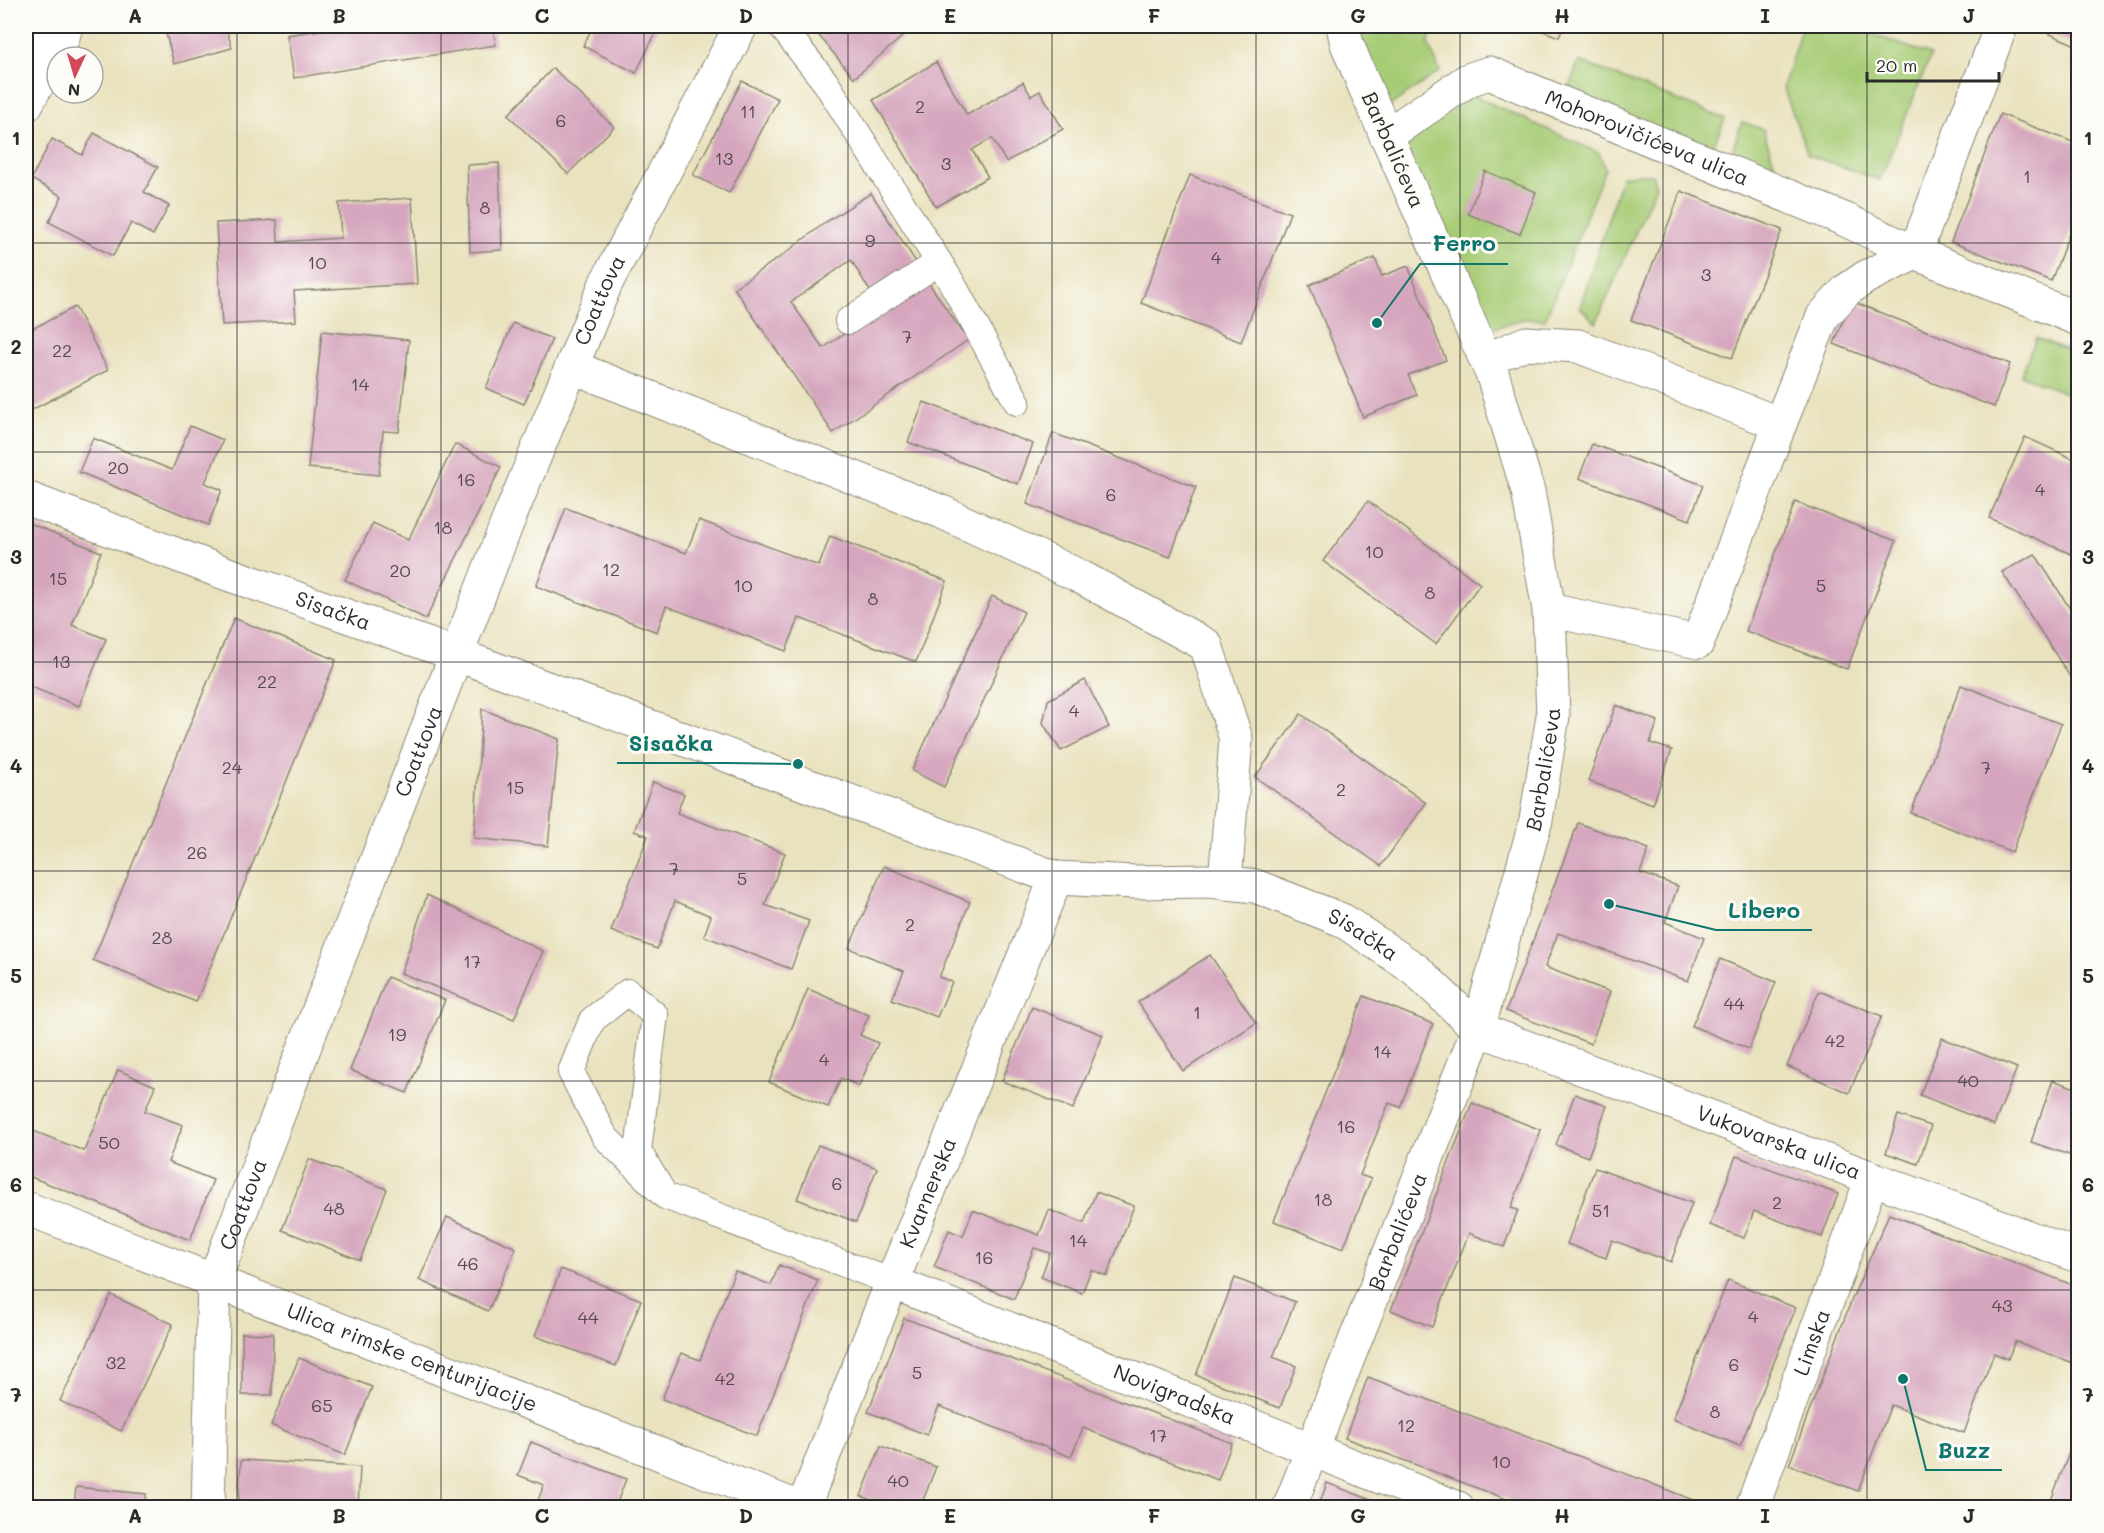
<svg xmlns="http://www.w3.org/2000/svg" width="2104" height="1533" viewBox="0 0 2104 1533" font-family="Mali,sans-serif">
<rect width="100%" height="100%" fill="#fdfcf7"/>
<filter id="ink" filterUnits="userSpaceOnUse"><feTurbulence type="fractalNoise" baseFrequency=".0167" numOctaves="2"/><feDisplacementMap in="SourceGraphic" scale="12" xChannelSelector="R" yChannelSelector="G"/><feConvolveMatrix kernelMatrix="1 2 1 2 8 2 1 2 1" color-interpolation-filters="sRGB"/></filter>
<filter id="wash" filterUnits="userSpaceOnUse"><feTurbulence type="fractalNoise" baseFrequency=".008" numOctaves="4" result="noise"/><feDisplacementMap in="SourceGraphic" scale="24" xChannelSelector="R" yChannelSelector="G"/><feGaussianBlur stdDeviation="1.35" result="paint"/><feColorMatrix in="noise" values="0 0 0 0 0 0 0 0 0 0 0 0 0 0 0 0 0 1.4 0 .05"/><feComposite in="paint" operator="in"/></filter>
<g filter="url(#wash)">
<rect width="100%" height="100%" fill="#e9e2be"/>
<g fill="#a7cc76" stroke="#697c50" stroke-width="1.5">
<path d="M1351,26H1435L1428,43L1440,71L1382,111Z"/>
<path d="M1802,26H1849L1931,55L1880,180L1808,155L1783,87Z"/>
<path d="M1579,61L1725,119L1710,153L1566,96Z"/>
<path d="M1466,92L1599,153L1605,169L1545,320L1524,319L1480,332L1393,137Z"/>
<path d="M1742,122L1763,129L1783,190L1726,168Z"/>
<path d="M1639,174L1652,175L1656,186L1596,323L1580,307L1622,176Z"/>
<path d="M2036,338L2078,354V398L2021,375Z"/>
</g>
<g id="blocks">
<g fill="#d5a6be">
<path d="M164,26H244L227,31L232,48L174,64Z"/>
<path d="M346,26H493L496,45L294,78L287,35Z"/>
<path d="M593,26H653L658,28L636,73L583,46Z"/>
<path d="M811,26H893L902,37L854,78Z"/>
<path d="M1530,26H1564L1559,37Z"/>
<path d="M2046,26H2078V46L2043,31Z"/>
<path d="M936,62L967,115L1023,82L1031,96L1040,91L1063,129L1006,162L992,138L972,150L988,177L936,207L873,100Z"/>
<path d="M553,68L614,127L568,174L508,115Z"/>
<path d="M742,81L778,99L729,193L693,175Z"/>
<path d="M2000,114L2078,144V211L2051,281L1951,242Z"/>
<path d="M94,133L158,167L144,192L169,206L153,235L131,223L113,256L49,222L62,196L31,179L52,139L82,155Z"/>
<path d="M499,163L502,250L470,252L467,165Z"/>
<path d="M1485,171L1536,192L1520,234L1468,214Z"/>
<path d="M1190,175L1290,213L1241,342L1141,303Z"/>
<path d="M1681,191L1782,230L1732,358L1631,320Z"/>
<path d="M871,193L916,262L870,291L851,260L791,302L823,348L926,279L968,340L833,433L734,288L783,255L826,222Z"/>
<path d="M412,198L417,284L294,291L296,321L222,325L216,223L277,220L278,242L341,238L339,203Z"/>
<path d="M1375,258L1382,276L1408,266L1446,360L1408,375L1417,395L1363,417L1309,285Z"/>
<path d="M1851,301L2010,364L1994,407L1834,344Z"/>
<path d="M75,307L108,370L26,413V332Z"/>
<path d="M513,323L552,339L524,404L486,388Z"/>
<path d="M322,331L409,340L399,432L383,431L379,475L308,468Z"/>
<path d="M924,402L1033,444L1018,484L908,442Z"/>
<path d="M190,426L223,440L205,483L222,490L208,525L79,472L93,438L172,470Z"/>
<path d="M1053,433L1196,487L1170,557L1027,504Z"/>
<path d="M2025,437L2078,461V557L1989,518Z"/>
<path d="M455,444L501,467L426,619L345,580L373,523L408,540Z"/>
<path d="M1592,444L1703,485L1690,520L1579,478Z"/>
<path d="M1368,501L1480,584L1436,644L1323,561Z"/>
<path d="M1795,502L1896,541L1847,669L1746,631Z"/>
<path d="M566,508L686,553L699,520L819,566L830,536L947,581L916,662L799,618L786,651L666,606L657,632L536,586Z"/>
<path d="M26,522L101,552L72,625L106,639L79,706L26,685Z"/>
<path d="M2035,554L2078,621V689L2002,572Z"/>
<path d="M992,596L1024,612L944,787L912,771Z"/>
<path d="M234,618L336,660L196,1002L93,960Z"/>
<path d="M1085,680L1109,727L1061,751L1043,723L1048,700Z"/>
<path d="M1961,685L2061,724L2012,852L1911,813Z"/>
<path d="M1616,705L1658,721L1650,743L1672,750L1653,804L1588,781Z"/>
<path d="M482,709L559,739L548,846L474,838Z"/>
<path d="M1301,714L1426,803L1381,866L1255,777Z"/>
<path d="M653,782L684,794L677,813L785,853L765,905L809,921L791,969L704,936L711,916L675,901L657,949L611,931L648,836L634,831Z"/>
<path d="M1578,823L1649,849L1640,873L1678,886L1665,922L1704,938L1688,981L1558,933L1545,967L1610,992L1591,1044L1506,1011Z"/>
<path d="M884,866L970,902L939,977L952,982L937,1017L892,999L904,971L849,948Z"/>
<path d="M427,895L543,951L514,1019L401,973Z"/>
<path d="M1210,955L1256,1023L1183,1071L1138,1002Z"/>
<path d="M1720,959L1776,982L1749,1049L1692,1026Z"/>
<path d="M387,977L445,1000L407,1093L350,1070Z"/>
<path d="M808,989L869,1015L860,1035L878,1043L859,1086L841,1078L828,1107L769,1082Z"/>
<path d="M1819,991L1882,1016L1849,1093L1787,1066Z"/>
<path d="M1364,996L1433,1024L1400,1107L1389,1103L1360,1175L1371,1179L1343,1249L1274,1221Z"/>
<path d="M1032,1007L1103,1035L1073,1109L1002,1081Z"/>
<path d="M1942,1038L2017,1068L1994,1125L1920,1095Z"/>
<path d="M118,1070L155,1086L145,1111L183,1125L168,1162L213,1180L190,1240L26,1175V1128L84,1151Z"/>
<path d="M2053,1080L2078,1089V1158L2031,1142Z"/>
<path d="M1575,1094L1607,1106L1588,1157L1556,1145Z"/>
<path d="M1472,1103L1541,1130L1511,1208L1518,1210L1504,1247L1469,1233L1432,1327L1391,1310Z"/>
<path d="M1898,1115L1931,1126L1918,1164L1886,1153Z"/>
<path d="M818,1145L877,1168L856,1222L797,1199Z"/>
<path d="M1736,1156L1838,1194L1822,1237L1754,1211L1744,1238L1710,1225Z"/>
<path d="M309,1159L387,1189L360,1260L282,1230Z"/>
<path d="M1595,1168L1692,1203L1671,1262L1612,1240L1606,1258L1567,1244Z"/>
<path d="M1096,1192L1134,1206L1107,1276L1091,1270L1082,1293L1041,1277L1050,1253L1034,1248L1014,1299L934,1267L949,1230L963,1236L973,1210L1039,1235L1049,1210L1084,1223Z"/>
<path d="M1889,1214L2078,1287V1365L2015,1341L2008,1359L1994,1353L1964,1433L1891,1405L1858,1491L1789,1465L1852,1299Z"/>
<path d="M447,1217L516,1248L488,1311L419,1280Z"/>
<path d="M779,1265L818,1280L757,1436L662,1399L681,1353L700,1360L735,1271L771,1285Z"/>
<path d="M561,1269L641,1300L616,1366L535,1336Z"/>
<path d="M1235,1278L1295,1302L1273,1357L1296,1366L1280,1408L1196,1375Z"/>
<path d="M1728,1280L1796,1308L1740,1446L1673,1419Z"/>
<path d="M111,1295L173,1324L121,1431L60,1401Z"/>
<path d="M904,1318L1232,1443L1218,1480L1083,1428L1071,1457L939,1406L927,1435L868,1412Z"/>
<path d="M242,1333L273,1334L272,1395H242Z"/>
<path d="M299,1358L372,1387L345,1455L271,1425Z"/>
<path d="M1368,1377L1645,1481L1713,1508H1530L1345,1438Z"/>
<path d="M2078,1431V1508H2048L2061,1474Z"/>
<path d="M531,1442L626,1479L615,1508H535L544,1485L518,1475Z"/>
<path d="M881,1446L936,1467L920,1508H892L861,1496Z"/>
<path d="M241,1460L360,1467L358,1508H238Z"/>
<path d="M1327,1483L1390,1507V1508H1318Z"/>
<path d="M76,1487L146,1494L144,1508H74Z"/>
</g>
</g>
</g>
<g filter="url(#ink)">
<use href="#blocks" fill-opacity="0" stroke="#8a8674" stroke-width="1.5"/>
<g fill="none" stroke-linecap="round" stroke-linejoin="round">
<g stroke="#8a8674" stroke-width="28">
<g id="service">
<path d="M781,26L826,83L952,283L1017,402"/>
<path d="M848,321L939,262"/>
<path d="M665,1196L605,1137L571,1072L592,1020L628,992L655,1015L638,1151L665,1196L892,1282"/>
</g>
</g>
<g stroke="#8a8674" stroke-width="35">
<g id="minor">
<path d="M2001,26L1915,253L2078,319"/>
<path id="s1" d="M1386,136L1468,80L1489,73L1846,220L1915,253"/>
<path d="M1486,360L1526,343L1578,346L1780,424L1698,642L1549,610"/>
<path d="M572,367L942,512L1079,576L1206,645L1236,739L1225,883"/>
<path d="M1780,424L1823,316L1847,290L1866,277L1915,253"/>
<path id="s2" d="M26,498L225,573L458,655L1056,878L1135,882L1210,881L1255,886L1342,920L1415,969L1478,1029L2078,1256"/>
<path id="s3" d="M892,1282L1458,1508"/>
<path id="s4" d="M208,1508L214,1281L506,526L606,283L741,26"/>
<path id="s5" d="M803,1508L892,1282L1056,878"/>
<path id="s6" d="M1289,1508L1478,1029L1536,820L1553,716L1549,610L1528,491L1493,376L1364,85L1347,44L1343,26"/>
<path id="s7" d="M1752,1508L1872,1178"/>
</g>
</g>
<g stroke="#8a8674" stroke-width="35">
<g id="tertiary">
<path d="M30,26V42L36,85"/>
<path d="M26,105L63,37L66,26"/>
<path id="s8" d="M26,1208L800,1508"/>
</g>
</g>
<use href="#service" stroke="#fff" stroke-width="26"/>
<use href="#minor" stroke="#fff" stroke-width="33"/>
<use href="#tertiary" stroke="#fff" stroke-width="33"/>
</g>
</g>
<path fill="none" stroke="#2b2b2b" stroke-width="1.5" stroke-opacity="0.55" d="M237,26V1508M441,26V1508M644,26V1508M848,26V1508M1052,26V1508M1256,26V1508M1460,26V1508M1663,26V1508M1867,26V1508M26,243H2078M26,452H2078M26,662H2078M26,871H2078M26,1081H2078M26,1290H2078"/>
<g text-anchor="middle" stroke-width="6" stroke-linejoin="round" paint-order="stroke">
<g font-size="18" fill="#564a50">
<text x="920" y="113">2</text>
<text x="748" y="118">11</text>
<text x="561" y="127">6</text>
<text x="724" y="165">13</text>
<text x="946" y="170">3</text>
<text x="2027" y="183">1</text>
<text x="485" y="214">8</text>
<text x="870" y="247">9</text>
<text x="1216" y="264">4</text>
<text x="317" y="269">10</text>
<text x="1706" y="281">3</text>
<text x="907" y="343">7</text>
<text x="62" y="357">22</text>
<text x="360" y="391">14</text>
<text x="118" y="474">20</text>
<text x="466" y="486">16</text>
<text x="2040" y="496">4</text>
<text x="1111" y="501">6</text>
<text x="443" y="534">18</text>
<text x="1374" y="558">10</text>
<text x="611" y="576">12</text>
<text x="400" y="577">20</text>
<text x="58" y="585">15</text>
<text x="743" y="592">10</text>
<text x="1821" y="592">5</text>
<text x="1430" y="599">8</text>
<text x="873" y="605">8</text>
<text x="61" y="668">13</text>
<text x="267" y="688">22</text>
<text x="1074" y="717">4</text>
<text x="232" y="774">24</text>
<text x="1986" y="774">7</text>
<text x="515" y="794">15</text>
<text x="1341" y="796">2</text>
<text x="197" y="859">26</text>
<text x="674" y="875">7</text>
<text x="742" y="885">5</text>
<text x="910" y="931">2</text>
<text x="162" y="944">28</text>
<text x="472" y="968">17</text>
<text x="1734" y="1010">44</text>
<text x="1197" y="1019">1</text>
<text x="397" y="1041">19</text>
<text x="1835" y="1047">42</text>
<text x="1382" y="1058">14</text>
<text x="824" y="1066">4</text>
<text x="1968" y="1087">40</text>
<text x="1346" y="1133">16</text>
<text x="109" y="1149">50</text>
<text x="837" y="1190">6</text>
<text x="1323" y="1206">18</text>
<text x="1777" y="1209">2</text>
<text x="334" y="1215">48</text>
<text x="1601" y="1217">51</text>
<text x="1078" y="1247">14</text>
<text x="984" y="1264">16</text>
<text x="468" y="1270">46</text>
<text x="2002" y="1312">43</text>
<text x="1753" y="1323">4</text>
<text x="588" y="1324">44</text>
<text x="116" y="1369">32</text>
<text x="1734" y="1371">6</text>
<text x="917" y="1379">5</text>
<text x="725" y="1385">42</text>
<text x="322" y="1412">65</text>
<text x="1715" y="1418">8</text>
<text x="1406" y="1432">12</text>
<text x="1158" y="1442">17</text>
<text x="1501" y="1468">10</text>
<text x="898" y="1487">40</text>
</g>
<g font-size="21" fill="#2b2b2b" stroke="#fdfcf7">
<text dy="7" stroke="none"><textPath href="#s1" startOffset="292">Mohorovičićeva ulica</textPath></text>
<text transform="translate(1393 150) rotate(66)" y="7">Barbalićeva</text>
<text dy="7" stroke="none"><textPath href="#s4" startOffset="1281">Coattova</textPath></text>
<text dy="7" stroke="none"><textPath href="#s2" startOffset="327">Sisačka</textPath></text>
<text dy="7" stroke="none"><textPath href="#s4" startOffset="795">Coattova</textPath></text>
<text dy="7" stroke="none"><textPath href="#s6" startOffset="783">Barbalićeva</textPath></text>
<text dy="7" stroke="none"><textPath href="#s2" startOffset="1416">Sisačka</textPath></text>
<text dy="7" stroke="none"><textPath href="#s2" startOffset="1887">Vukovarska ulica</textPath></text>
<text dy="7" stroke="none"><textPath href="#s5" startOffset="339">Kvarnerska</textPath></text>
<text dy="7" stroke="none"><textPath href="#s4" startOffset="309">Coattova</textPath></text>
<text dy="7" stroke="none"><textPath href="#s6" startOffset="297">Barbalićeva</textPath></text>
<text dy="7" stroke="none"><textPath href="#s7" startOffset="176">Limska</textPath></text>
<text dy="7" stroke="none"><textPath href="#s8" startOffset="414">Ulica rimske centurijacije</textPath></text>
<text dy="7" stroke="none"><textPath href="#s3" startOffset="304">Novigradska</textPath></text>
</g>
</g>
<path fill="none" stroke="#0f766e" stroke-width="2" d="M1377 323L1420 264H1508M798 764L726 763H617M1609 904L1716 930H1812M1903 1379L1926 1470H2002"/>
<g fill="#0f766e" stroke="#fdfcf7" stroke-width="2">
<circle cx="1377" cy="323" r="6"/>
<circle cx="798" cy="764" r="6"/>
<circle cx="1609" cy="904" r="6"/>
<circle cx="1903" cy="1379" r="6"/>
</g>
<g font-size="22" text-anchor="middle" font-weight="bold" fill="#0f766e" stroke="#fdfcf7" stroke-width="6" stroke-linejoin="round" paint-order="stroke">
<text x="1464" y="251">Ferro</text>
<text x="671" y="751">Sisačka</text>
<text x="1764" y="918">Libero</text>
<text x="1964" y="1458">Buzz</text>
</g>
<rect width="2104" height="1533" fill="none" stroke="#fdfcf7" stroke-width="66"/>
<g transform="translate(75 75) rotate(184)"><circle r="28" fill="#fdfcf7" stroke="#a9a8a5" stroke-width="1.5"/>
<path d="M0-4.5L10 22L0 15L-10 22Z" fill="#d1495b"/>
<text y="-9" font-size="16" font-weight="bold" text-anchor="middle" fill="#2b2b2b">N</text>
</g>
<path d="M1867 72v9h132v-9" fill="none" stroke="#2b2b2b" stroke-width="3"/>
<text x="1876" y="72" font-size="18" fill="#2b2b2b" stroke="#fdfcf7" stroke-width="4.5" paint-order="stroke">20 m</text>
<rect x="33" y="33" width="2038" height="1467" fill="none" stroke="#2b2b2b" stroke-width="2"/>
<g font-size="20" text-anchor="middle" font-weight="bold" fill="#2b2b2b">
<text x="135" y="23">A</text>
<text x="339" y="23">B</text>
<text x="542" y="23">C</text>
<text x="746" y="23">D</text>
<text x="950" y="23">E</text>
<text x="1154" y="23">F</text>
<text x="1358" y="23">G</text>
<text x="1562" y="23">H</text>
<text x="1765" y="23">I</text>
<text x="1969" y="23">J</text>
<text x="16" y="145">1</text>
<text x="2088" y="145">1</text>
<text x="16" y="354">2</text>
<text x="2088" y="354">2</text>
<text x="16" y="564">3</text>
<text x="2088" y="564">3</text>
<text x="16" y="773">4</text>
<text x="2088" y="773">4</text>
<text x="16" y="983">5</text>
<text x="2088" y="983">5</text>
<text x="16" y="1192">6</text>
<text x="2088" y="1192">6</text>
<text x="16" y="1402">7</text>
<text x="2088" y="1402">7</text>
<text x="135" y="1523">A</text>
<text x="339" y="1523">B</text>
<text x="542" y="1523">C</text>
<text x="746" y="1523">D</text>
<text x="950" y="1523">E</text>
<text x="1154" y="1523">F</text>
<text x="1358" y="1523">G</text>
<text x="1562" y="1523">H</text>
<text x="1765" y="1523">I</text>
<text x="1969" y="1523">J</text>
</g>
</svg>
